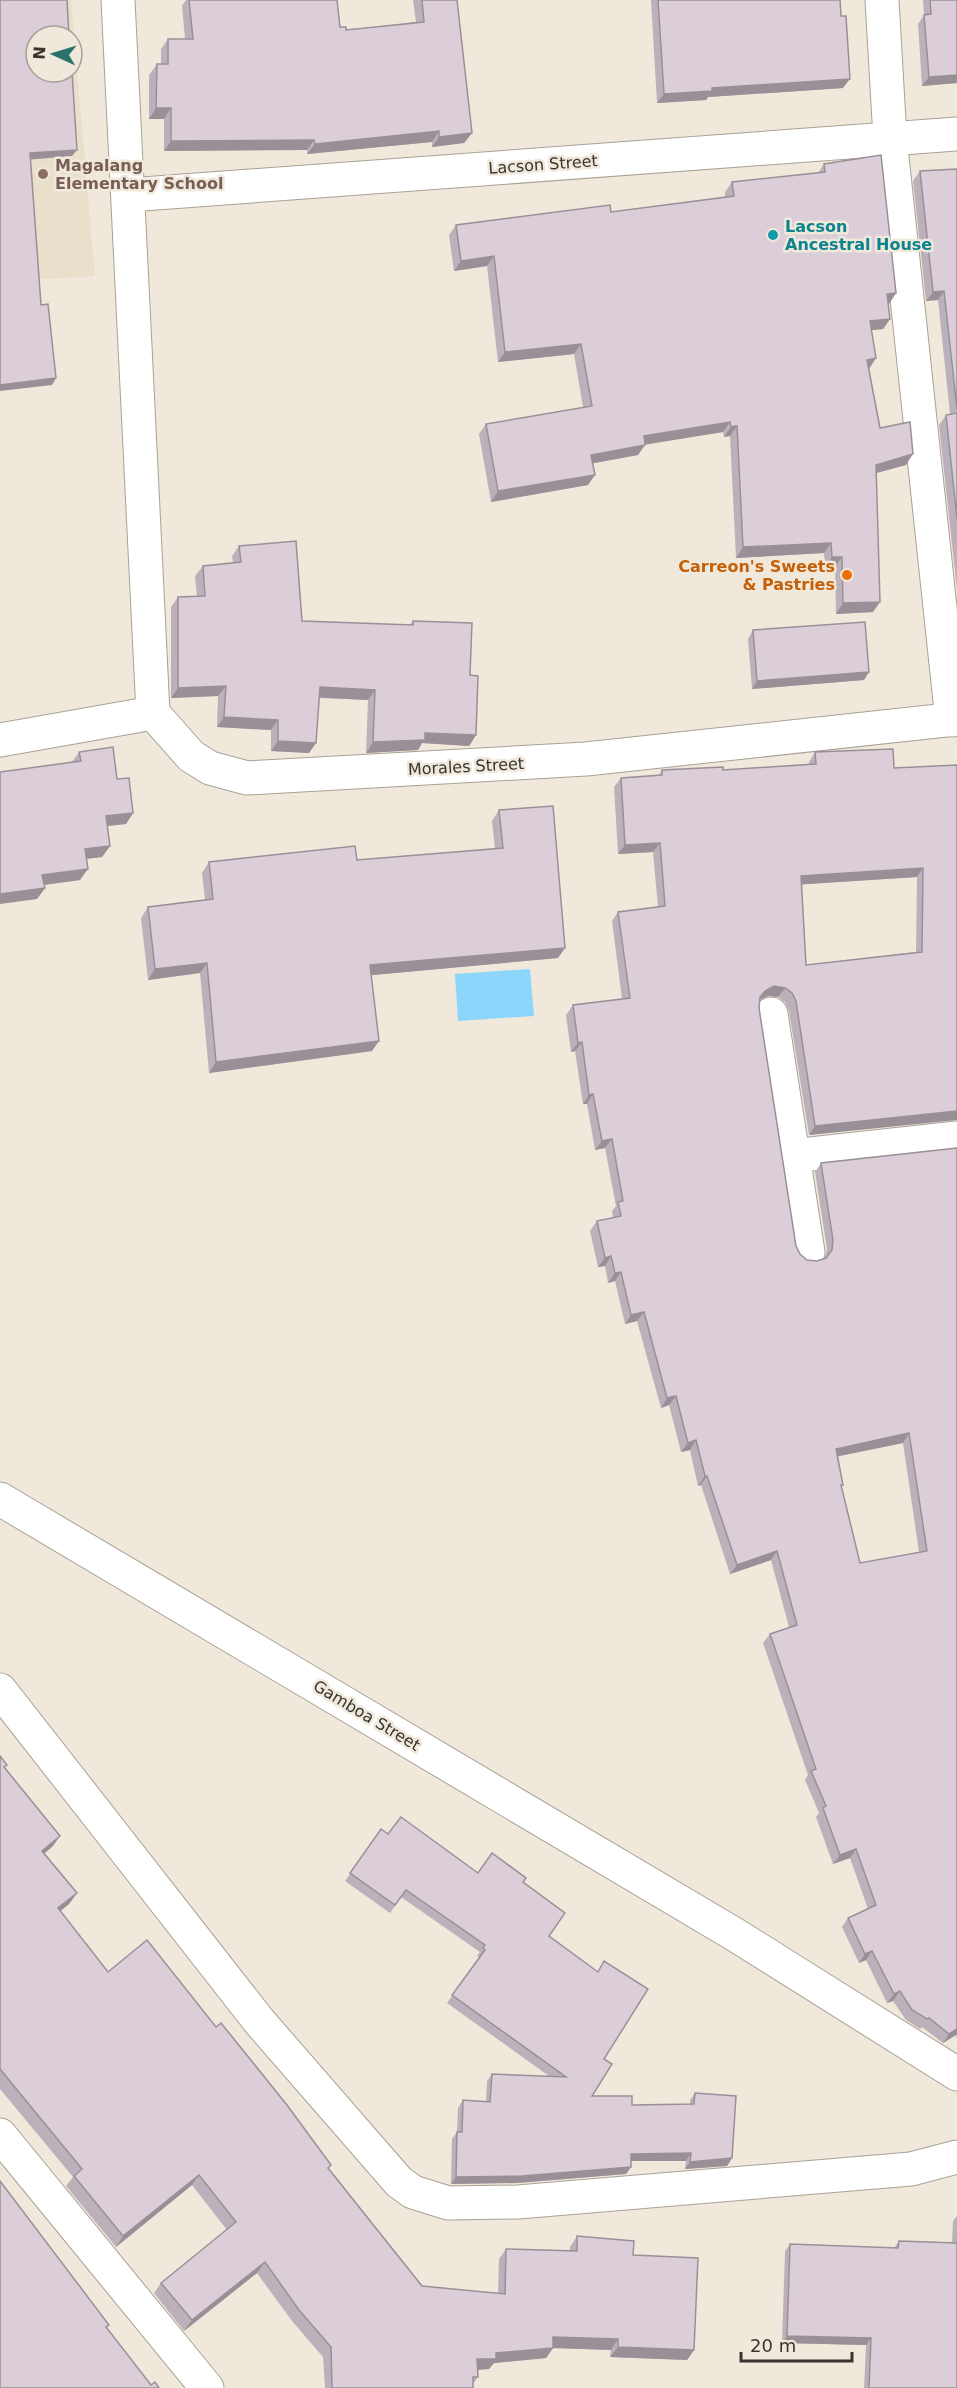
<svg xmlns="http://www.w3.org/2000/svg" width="957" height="2388" viewBox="0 0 957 2388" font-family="'DejaVu Sans',sans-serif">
<rect width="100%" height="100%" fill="#f0e9db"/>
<path fill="#e9dfca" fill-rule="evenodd" d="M0,0H71L95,276L0,282ZM36,36H72V72H36Z"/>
<path fill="#8bd6fa" d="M530,969L534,1016L458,1021L455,974Z"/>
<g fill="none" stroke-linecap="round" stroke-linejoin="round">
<g stroke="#a8a195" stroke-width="35">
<g id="minor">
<path d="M118,0L153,713"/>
<path d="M882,0L890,138L952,720"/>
<path d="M129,195L957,134"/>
<path d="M0,740L153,713L191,756L210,768L247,778L586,759L957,719"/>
<path d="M771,1014L808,1252"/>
<path d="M792,1156L957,1138"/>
<path d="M0,1499L734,1934L957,2074"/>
<path d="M0,1690L259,2021L399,2182L413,2192L448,2203L518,2202L911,2169L957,2157"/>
<path d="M0,2135L207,2388"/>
</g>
</g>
<use href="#minor" stroke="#fff" stroke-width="33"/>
</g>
<g fill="#bcb1ba" fill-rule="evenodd">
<path d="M186,0H337L340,27L346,30L416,22L413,0H457L472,133L464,143L432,147V142L307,154V150L164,151V119H149V75L157,64H161V49L168,39H185L182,6Z"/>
<path d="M651,0H840L843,88L708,97L706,100L657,103Z"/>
<path d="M923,0H957V83L922,86L918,24L924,15Z"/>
<path d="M824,164L896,293L888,304L890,319L883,329L871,330L869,369L880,428L906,465L876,473L873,612L836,614L835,567H825L824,553L736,558L730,436L724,437L723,432L645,444L638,455L593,463L588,485L491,502L479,434L486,424L583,407L574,354L498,362L487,266L454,271L449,235L456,225L611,212L725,197V192L732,182L818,173Z"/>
<path d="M957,169V590L939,425L946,415L950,414L938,300L926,301L913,181L920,171Z"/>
<path d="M239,546L302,621L410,625L413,621L470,675L476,735L469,746L422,743L418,750L366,753L368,700L319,698L309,753L271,751V730L217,727L218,696L171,698V607L178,597L197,596L195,576L203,566L233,563L232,556Z"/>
<path d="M753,630L864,680L752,689L748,639Z"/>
<path d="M79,752L117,779L133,813L126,824L107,826L110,846L102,857L86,859L80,880L44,885L45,888L37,899L72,762Z"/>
<path d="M815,752L894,768L957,765L955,1119L809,1135L789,1011L785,1002L778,997L768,996L760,999L759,1008L796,1246L800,1254L807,1260L817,1261L825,1258L827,1249L815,1172L821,1163L957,1148V2039L956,2035L943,2043L922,2027L920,2029L906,2020L893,2001L887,2003L866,1960L859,1963L842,1927L848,1918L868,1909L850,1858L833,1864L816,1817L819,1813L805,1780L808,1775L763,1643L770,1634L789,1627L771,1560L730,1574L701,1485L698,1486L690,1450L681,1452L669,1405L661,1408L637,1321L625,1324L615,1281L608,1283L605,1266L598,1267L590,1231L597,1221L613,1218L612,1211L616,1206L605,1148L595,1150L587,1104H583L575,1051L571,1052L566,1015L573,1005L622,999L612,921L618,912L658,907L653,852L618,854L614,787L621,778L659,775L662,770H723L809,765V762ZM917,877L916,952L806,965L801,884ZM903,1443L919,1552L860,1563L841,1488L843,1485L838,1456Z"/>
<path d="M499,810L558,958L371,975L372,1051L209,1073L200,973L148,980L141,918L148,907L205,900L202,873L209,862L357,860L495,849L492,821Z"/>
<path d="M0,1756L5,1768L53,1846L44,1854L77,1893L69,1904L60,1911L108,1972L329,2169L422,2286L498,2293L499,2259L506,2249L570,2251V2247L577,2236L633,2255L694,2350L687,2360L610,2357L611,2350L553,2348L546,2358L494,2363L489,2369L478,2370V2377L473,2384V2388H325L323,2357L292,2321L257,2273L184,2331L154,2293L161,2283L227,2230L192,2185L116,2247L66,2186L73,2177L0,2089Z"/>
<path d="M381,1829L388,1834L478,1873L523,1882L549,1936L604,2059L592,2096L632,2105L690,2104V2100L695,2093L732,2158L727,2166L685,2169L686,2161H631V2167L626,2174L517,2183L451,2184L452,2139L457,2132L458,2108L463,2100L486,2101L487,2081L492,2074L549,2076L447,2003L479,1957L477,1956L480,1952L401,1897L390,1913L345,1881Z"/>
<path d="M957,2216V2388H864L866,2345L782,2343L785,2251L790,2244L894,2248L899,2241L952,2243L953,2221Z"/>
</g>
<g fill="#999097">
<path d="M957,75V83L922,86L929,77Z"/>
<path d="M850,79L843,88L708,97L706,100L657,103L664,94L712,88Z"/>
<path d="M156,108H171L164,119H149Z"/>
<path d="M439,131L432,142L307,154L315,144Z"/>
<path d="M472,133L464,143L432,147L439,137Z"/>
<path d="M314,140L307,150L164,151L171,141Z"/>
<path d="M77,150L72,156L25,160L30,153Z"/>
<path d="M494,256L487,266L454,271L461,261Z"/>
<path d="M944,291L938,300L926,301L933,292Z"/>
<path d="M896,293L889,304H880L887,294Z"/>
<path d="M890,319L883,329L863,331L870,321Z"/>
<path d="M581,344L574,354L498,362L505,352Z"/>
<path d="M876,358L869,369L867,360Z"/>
<path d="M56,378L52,385L0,391V385Z"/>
<path d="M730,422L723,432L637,446L644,436Z"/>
<path d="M737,426L730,436L724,437L731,427Z"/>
<path d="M645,445L638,455L584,465L591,455Z"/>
<path d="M913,454L906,465L869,475L876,465Z"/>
<path d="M595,475L588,485L491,502L498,491Z"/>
<path d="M831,543L824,553L736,558L743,547Z"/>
<path d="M832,557H842L835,567H825Z"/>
<path d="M880,602L873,612L836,614L843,603Z"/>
<path d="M869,672L864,680L752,689L757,681Z"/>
<path d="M226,686L218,696L171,698L178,688Z"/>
<path d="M320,687L375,690L368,700L312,697Z"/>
<path d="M224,717L278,720L271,730L217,727Z"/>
<path d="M425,733L476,735L469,746L422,743L418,750L366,753L373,742Z"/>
<path d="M278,741L316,743L309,753L271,751Z"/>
<path d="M133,813L126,824L98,827L106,816Z"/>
<path d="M660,843L653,852L618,854L625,845Z"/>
<path d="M110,846L102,857L77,860L85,849Z"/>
<path d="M923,868L917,877L794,885L801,876Z"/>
<path d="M88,869L80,880L35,886L42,875Z"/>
<path d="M45,888L37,899L0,904V894Z"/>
<path d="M565,948L558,958L363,976L370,965Z"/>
<path d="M207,963L200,973L148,980L155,969Z"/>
<path d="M774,986L785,988L778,997L768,996L759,1000L765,991Z"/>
<path d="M379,1041L372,1051L209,1073L216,1062Z"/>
<path d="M582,1042L575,1051L571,1052L578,1043Z"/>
<path d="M593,1094L587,1104H583L589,1095Z"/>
<path d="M957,1111V1120L809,1135L815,1126Z"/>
<path d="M612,1139L605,1148L595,1150L602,1141Z"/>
<path d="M611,1256L605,1266L598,1267L605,1258Z"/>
<path d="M621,1272L615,1281L608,1283L615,1273Z"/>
<path d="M644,1312L637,1321L625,1324L631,1315Z"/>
<path d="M676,1396L669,1405L661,1408L667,1398Z"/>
<path d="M909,1433L903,1443L830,1458L836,1449Z"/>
<path d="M696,1440L690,1450L681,1452L688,1443Z"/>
<path d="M705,1476H707L701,1485L698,1486Z"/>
<path d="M777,1551L771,1560L730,1574L737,1565Z"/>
<path d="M60,1836L53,1846L35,1861L42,1851Z"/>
<path d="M856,1849L850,1858L833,1864L840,1855Z"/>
<path d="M77,1893L69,1904L51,1919L58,1908Z"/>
<path d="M872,1951L866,1960L859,1963L865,1954Z"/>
<path d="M900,1991L893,2001L887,2003L894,1994Z"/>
<path d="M957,2029V2033L956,2035L943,2043L949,2034Z"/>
<path d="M691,2153L686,2161H626L631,2154Z"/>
<path d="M732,2158L727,2166L685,2169L690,2162Z"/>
<path d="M631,2167L626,2174L517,2183L451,2184L456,2177Z"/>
<path d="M199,2175L192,2185L116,2247L123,2236Z"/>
<path d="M265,2262L257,2273L184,2331L192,2320Z"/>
<path d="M787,2336L871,2338L866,2345L782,2343Z"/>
<path d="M553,2337L618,2339L611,2350L553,2348L546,2358L494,2363L489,2369L470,2370L477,2359L496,2353Z"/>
<path d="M618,2347L694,2350L687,2360L610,2357Z"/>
</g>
<g fill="#dbced8" stroke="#999097" stroke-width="1.5" fill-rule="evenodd">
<path d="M0,0H67L69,36H36V72H72L77,150L30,153L41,305L48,304L56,378L0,385Z"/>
<path d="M189,0H337L340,27H346V30L424,22L422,0H457L472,133L439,137V131L315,144L314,140L171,141V108H156L157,64H168V39H193Z"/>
<path d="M658,0H840L841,16H846L850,79L712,88V91L664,94Z"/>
<path d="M930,0H957V75L929,77L924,15L931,14Z"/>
<path d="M881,155L896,293L887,294L890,319L870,321L876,358L867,360L880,428L910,422L913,454L876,465L880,602L843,603L842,557H832L831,543L743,547L737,426L731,427L730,422L644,436L645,445L591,455L595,475L498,491L486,424L592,406L581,344L505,352L494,256L461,261L456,225L610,205L611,212L734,196L732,182L825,172L824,164Z"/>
<path d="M957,169V409L944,291L933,292L920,171Z"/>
<path d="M957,413V519L946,415Z"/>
<path d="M296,541L302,621L413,625V621L472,623L470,675L478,676L476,735L425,733V740L373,742L375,690L320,687L316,743L278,741V720L224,717L226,686L178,688V597L205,596L203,566L241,562L239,546Z"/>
<path d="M865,622L869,672L757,681L753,630Z"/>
<path d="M113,747L117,779L129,778L133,813L106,816L110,846L85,849L88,869L42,875L45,888L0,894V772L81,761L79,752Z"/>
<path d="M893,749L894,768L957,765V1111L815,1126L796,1001L792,993L785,988L774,986L765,991L760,997L759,1008L796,1246L800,1254L807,1260L817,1261L826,1258L832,1250L833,1240L821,1163L957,1148V2029L949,2034L929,2018L927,2019L912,2010L900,1991L894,1994L872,1951L865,1954L848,1918L876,1905L856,1849L840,1855L823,1808L826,1806L811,1771L816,1769L770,1634L797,1625L777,1551L737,1565L707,1476H705L696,1440L688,1443L676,1396L667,1398L644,1312L631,1315L621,1272L615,1273L611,1256L605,1258L597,1221L621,1216L618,1202L623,1201L612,1139L602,1141L593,1094L589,1095L582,1042L578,1043L573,1005L630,998L618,912L665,906L660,843L625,845L621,778L662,775V770L723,767V770L816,764L815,752ZM923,868L922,952L806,965L801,876ZM909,1433L927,1551L860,1563L841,1485H843L836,1449Z"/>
<path d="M553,806L565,948L370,965L379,1041L216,1062L207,963L155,969L148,907L213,899L209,862L355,846L357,860L503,848L499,810Z"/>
<path d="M0,1756L7,1765L4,1767L60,1836L42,1851L77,1893L58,1908L108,1972L147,1940L216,2027L221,2023L287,2105L331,2165L328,2168L422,2286L505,2294L506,2249L577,2251V2236L634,2241L633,2255L698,2258L694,2350L618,2347V2339L553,2337V2348L496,2353V2359H477L478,2377H473V2388H332L331,2347L299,2310L265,2262L192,2320L161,2283L236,2222L199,2175L123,2236L74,2176L82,2169L0,2069Z"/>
<path d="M401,1817L478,1873L492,1853L526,1878L523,1882L565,1913L549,1936L598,1972L604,1961L648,1989L604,2059L612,2064L592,2096H632V2105L694,2104L695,2093L736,2096L732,2158L690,2162L691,2153L631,2154V2167L522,2176L456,2177L457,2132H462L463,2100L490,2102L492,2074L566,2077L452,1995L485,1950L483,1948L485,1945L406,1890L395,1905L350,1873L381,1829L388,1834Z"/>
<path d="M0,2181L109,2325L106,2327L151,2385L155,2382L159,2388H0Z"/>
<path d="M899,2241L957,2243V2388H869L871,2338L787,2336L790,2244L898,2248Z"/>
</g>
<circle fill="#8d6e63" stroke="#f0e9db" stroke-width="2" cx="43" cy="174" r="6"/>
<circle fill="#0f9aa8" stroke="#f0e9db" stroke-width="2" cx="773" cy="235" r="6"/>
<circle fill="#e8710a" stroke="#f0e9db" stroke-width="2" cx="847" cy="575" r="6"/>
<g text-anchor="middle" stroke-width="5" stroke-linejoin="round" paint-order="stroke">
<g font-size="16" fill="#383530" stroke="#f0e9db">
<text transform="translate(543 164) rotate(-4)" y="6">Lacson Street</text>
<text transform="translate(466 766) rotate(-3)" y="6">Morales Street</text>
<text transform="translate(367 1715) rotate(31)" y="6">Gamboa Street</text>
</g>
<g font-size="16" font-weight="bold" fill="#785e54" stroke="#f0e9db" text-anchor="start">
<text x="55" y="171">Magalang<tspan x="55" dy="18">Elementary School</tspan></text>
</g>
<g font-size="16" font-weight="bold" fill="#0d838f" stroke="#f0e9db" text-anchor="start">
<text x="785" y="232">Lacson<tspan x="785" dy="18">Ancestral House</tspan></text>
</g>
<g font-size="16" font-weight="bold" fill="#c56008" stroke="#f0e9db" text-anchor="end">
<text x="835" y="572">Carreon's Sweets<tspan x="835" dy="18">&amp; Pastries</tspan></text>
</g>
</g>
<g transform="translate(54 54) rotate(274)"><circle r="28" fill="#f0e9db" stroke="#a6a197" stroke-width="1.5"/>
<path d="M0-4.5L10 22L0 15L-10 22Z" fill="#2a726a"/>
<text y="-9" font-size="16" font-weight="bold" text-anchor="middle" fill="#383530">N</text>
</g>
<path d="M741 2352v9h111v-9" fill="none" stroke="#383530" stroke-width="3"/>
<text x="750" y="2352" font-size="18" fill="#383530" stroke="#f0e9db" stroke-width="4.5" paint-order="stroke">20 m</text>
</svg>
